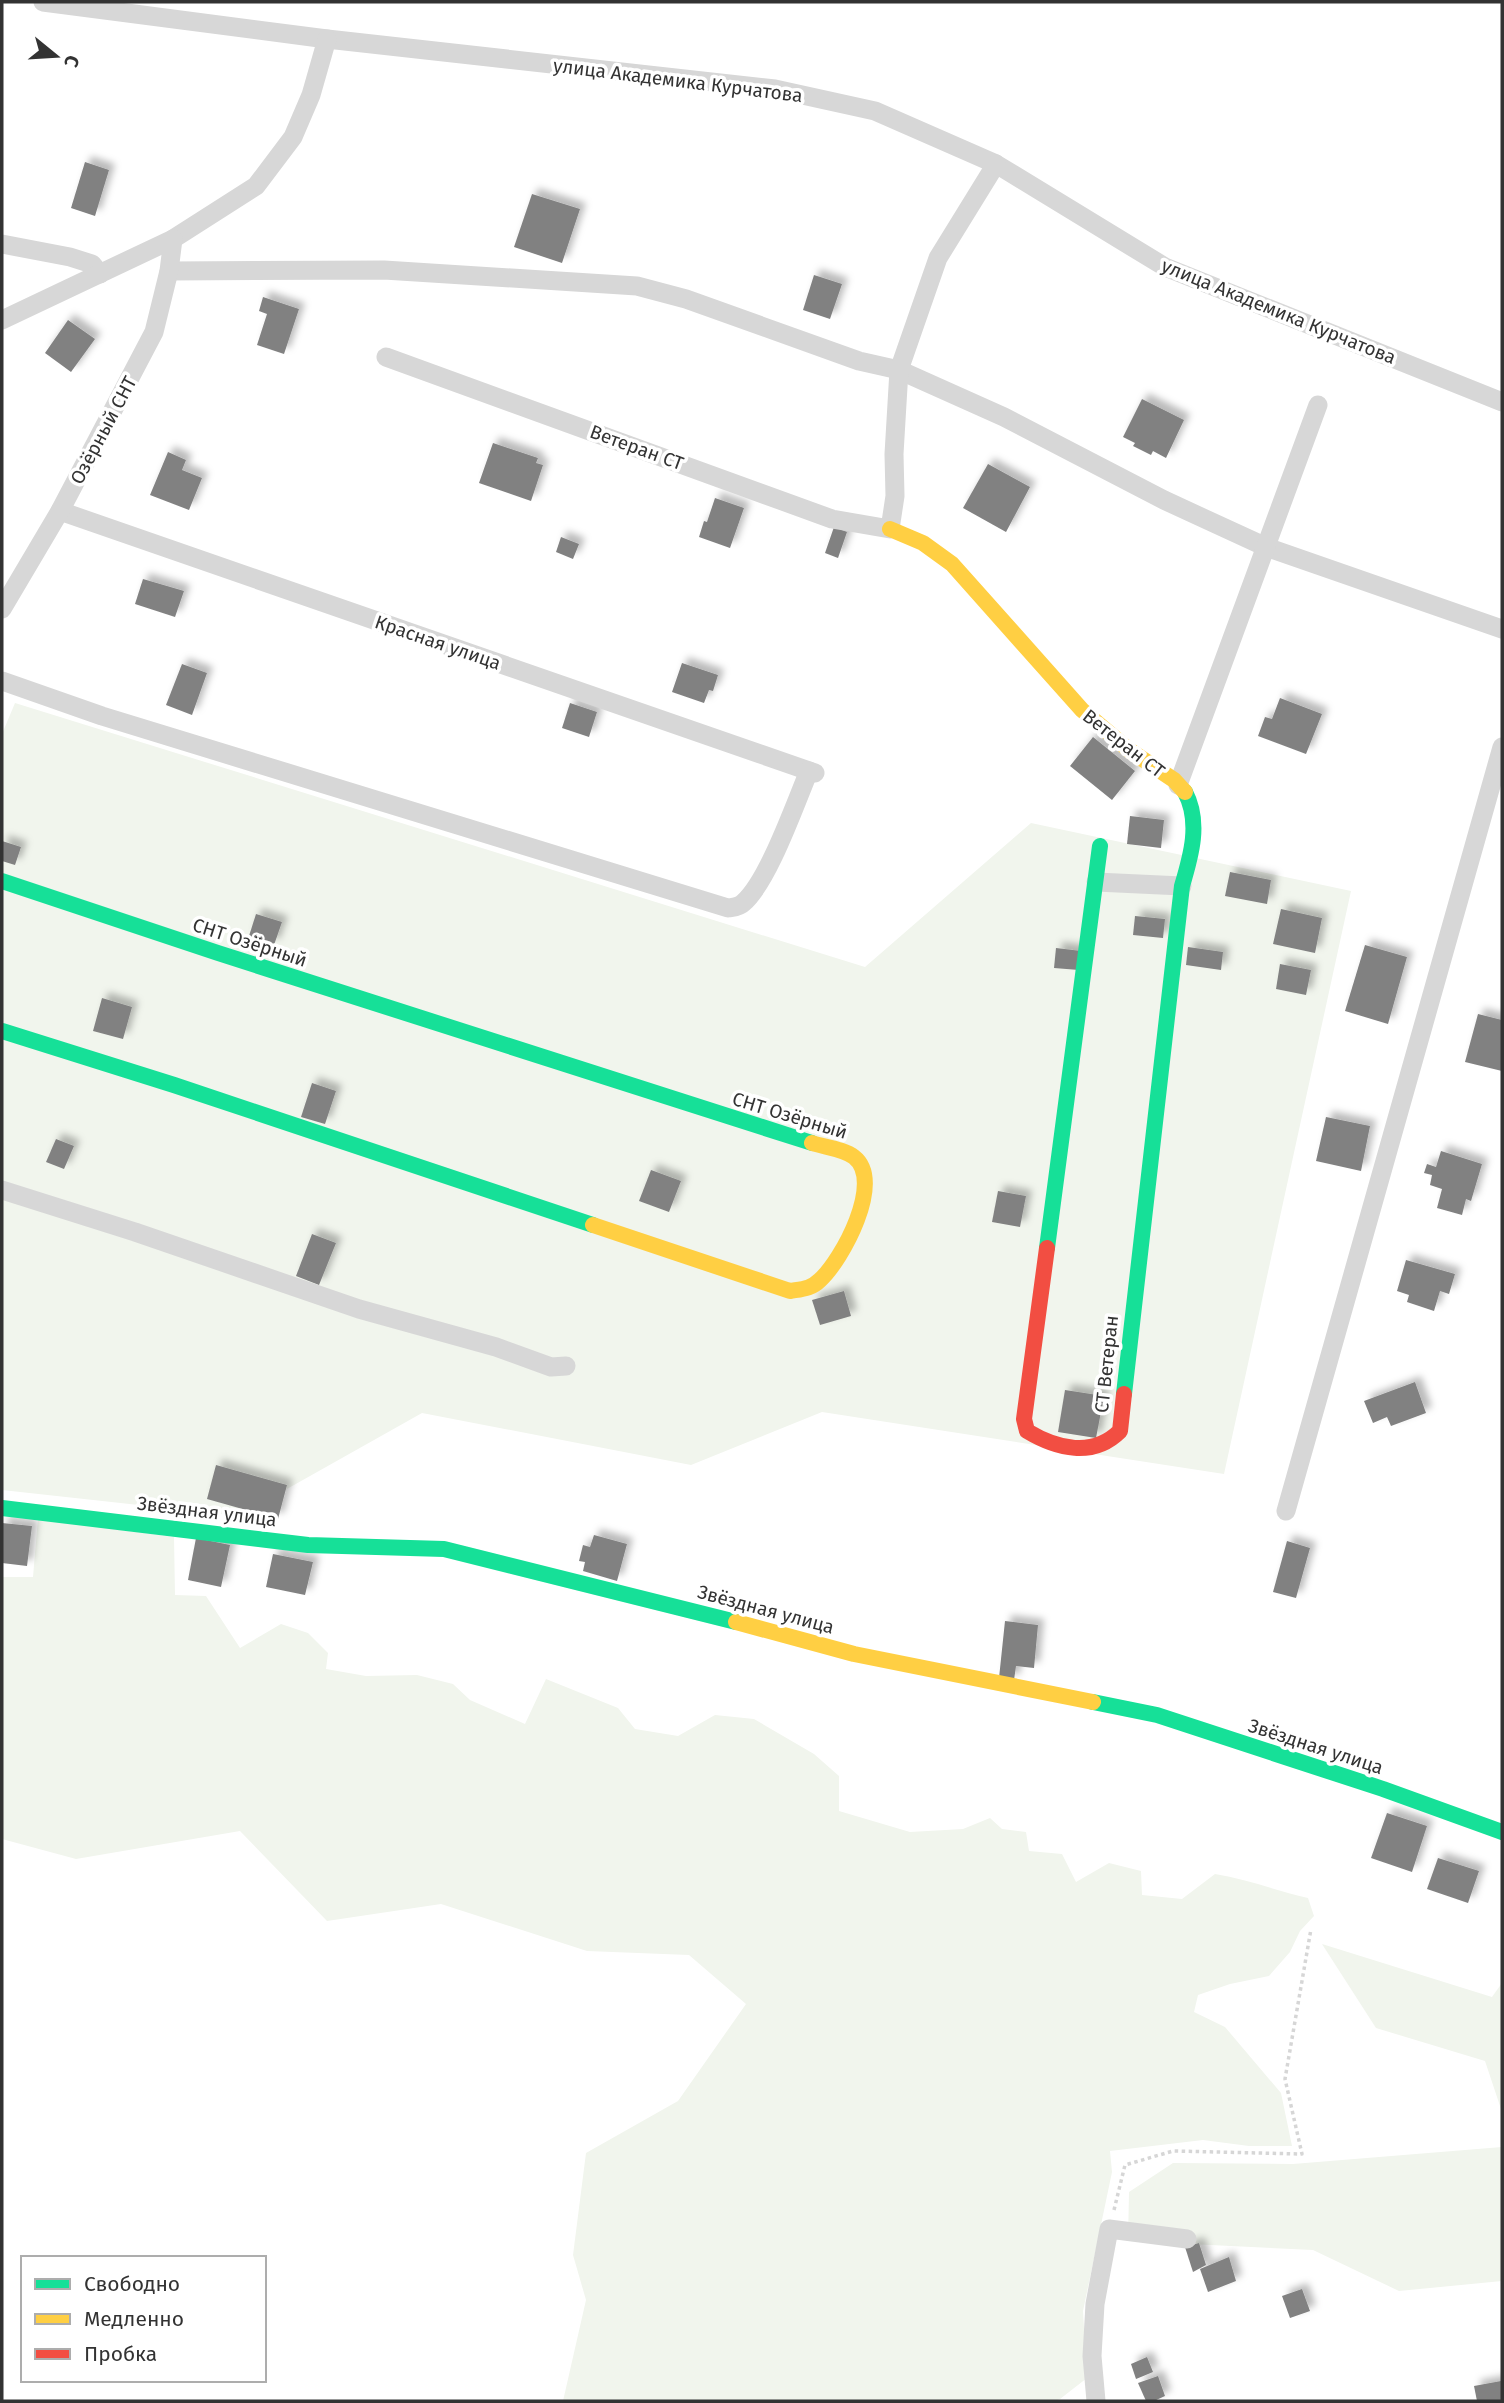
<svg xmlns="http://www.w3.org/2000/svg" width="1504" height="2403" viewBox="0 0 1504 2403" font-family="'Fira Sans',sans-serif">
<defs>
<filter id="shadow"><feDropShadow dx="6" dy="-6" stdDeviation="3.5" flood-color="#0004"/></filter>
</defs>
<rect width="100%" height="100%" fill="#fff"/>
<g fill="#f1f5ed">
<path d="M15,703L865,967L1031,823L1351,891L1224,1474L822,1412L691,1465L422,1413L239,1516L2,1490V734Z"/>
<path d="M38,1519L174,1537L175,1595L206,1596L240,1648L281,1624L308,1633L328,1653L326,1669L366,1676L417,1675L453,1684L470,1700L525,1724L546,1679L618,1708L635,1729L678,1736L715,1715L754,1719L814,1754L839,1776V1811L910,1832L963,1829L990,1818L1002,1829L1026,1832L1029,1851L1062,1854L1076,1882L1109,1863L1141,1871L1142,1895L1182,1899L1215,1874C1247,1879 1277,1891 1308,1898L1314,1916L1300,1931L1290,1952L1269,1976L1230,1984L1198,1995L1194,2012L1225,2027L1281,2093L1292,2146H1249L1203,2140L1110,2151L1112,2172L1083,2311L1087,2378L1060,2399L1054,2401H563L586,2300L573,2255L586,2153L678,2101L746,2004L689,1955L587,1951L441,1904L327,1921L240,1831L76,1859L2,1839V1577H33Z"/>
<path d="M1322,1944L1492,1997L1502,1983V2112L1485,2061L1376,2028Z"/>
<path d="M1502,2147V2281L1399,2291L1313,2250L1128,2241L1129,2192L1173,2163L1293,2164Z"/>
</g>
<g fill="#818181" filter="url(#shadow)">
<path d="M85,162L109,170L95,216L71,208Z"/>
<path d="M532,194L580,209L562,263L514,247Z"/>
<path d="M814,275L842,284L830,319L803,310Z"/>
<path d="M263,297L299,309L284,354L257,345L267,314L259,311Z"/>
<path d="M68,320L95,339L71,372L45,353Z"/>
<path d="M1142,399L1184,420L1166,458L1153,451L1151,455L1133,446L1135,443L1123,437Z"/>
<path d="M493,443L538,458L536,463L543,465L531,501L479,483Z"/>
<path d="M168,452L186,460L182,470L202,478L189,510L150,495Z"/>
<path d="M988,464L1030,487L1006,532L963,508Z"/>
<path d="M715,498L744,508L730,548L699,537L704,521L707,522Z"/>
<path d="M834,527L847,532L838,558L825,553Z"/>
<path d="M561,537L579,544L573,559L556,552Z"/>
<path d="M143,579L184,591L175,617L135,604Z"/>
<path d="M682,663L718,675L713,691L709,690L704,703L672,692Z"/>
<path d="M182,664L207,673L192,715L166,705Z"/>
<path d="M1280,698L1322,714L1306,754L1258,736L1265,717L1272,719Z"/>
<path d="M570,703L597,712L589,737L562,728Z"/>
<path d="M1093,737L1135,771L1112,800L1070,766Z"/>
<path d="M1130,816L1164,820L1161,848L1127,844Z"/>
<path d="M2,841L21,847L15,865L2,861Z"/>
<path d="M1230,872L1271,880L1267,904L1225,896Z"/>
<path d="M1281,909L1322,918L1315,953L1273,944Z"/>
<path d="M256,914L282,922L274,945L249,936Z"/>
<path d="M1135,916L1165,919L1163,938L1133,935Z"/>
<path d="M1365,945L1407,957L1388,1024L1345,1011Z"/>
<path d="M1188,947L1223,952L1221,970L1186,965Z"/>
<path d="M1056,948L1081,951L1079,970L1054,968Z"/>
<path d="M1280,964L1311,970L1306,995L1276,989Z"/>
<path d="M102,998L132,1007L123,1039L93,1031Z"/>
<path d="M1478,1014L1502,1020V1071L1465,1062Z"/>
<path d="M312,1083L336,1091L325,1124L301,1117Z"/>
<path d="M1326,1117L1370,1126L1361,1171L1316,1161Z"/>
<path d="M56,1139L74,1146L64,1169L46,1162Z"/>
<path d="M1441,1151L1482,1164L1471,1201L1466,1199L1462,1215L1437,1208L1442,1189L1430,1185L1432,1175L1424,1173L1427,1164L1436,1167Z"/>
<path d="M651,1170L681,1181L669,1212L639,1201Z"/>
<path d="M998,1191L1026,1196L1020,1227L992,1222Z"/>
<path d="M312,1234L336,1243L319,1285L296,1276Z"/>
<path d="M1406,1260L1455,1274L1449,1294L1440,1291L1434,1311L1407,1302L1409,1295L1397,1291Z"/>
<path d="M844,1291L851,1316L820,1325L812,1300Z"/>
<path d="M1415,1382L1426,1413L1391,1426L1387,1417L1373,1423L1364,1401Z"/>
<path d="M1065,1390L1104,1396L1096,1438L1058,1432Z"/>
<path d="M216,1465L287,1485L278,1519L207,1499Z"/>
<path d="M2,1523L32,1526L27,1566L2,1563Z"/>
<path d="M594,1535L627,1544L617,1581L583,1571L585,1562L579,1561L583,1545L590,1547Z"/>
<path d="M196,1538L230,1545L221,1587L188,1580Z"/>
<path d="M1287,1541L1310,1548L1296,1598L1273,1592Z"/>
<path d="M273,1554L313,1562L305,1595L266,1587Z"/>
<path d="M1005,1621L1038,1625L1034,1668L1016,1666L1014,1680L999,1678Z"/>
<path d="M1387,1813L1427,1826L1412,1872L1371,1858Z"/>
<path d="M1438,1858L1479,1871L1468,1903L1427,1889Z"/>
<path d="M1199,2243L1206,2265L1193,2272L1185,2247Z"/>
<path d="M1229,2257L1236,2281L1208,2292L1200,2269Z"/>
<path d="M1302,2289L1310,2311L1290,2318L1282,2296Z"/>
<path d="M1147,2357L1153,2372L1136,2379L1131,2364Z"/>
<path d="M1158,2376L1165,2396L1154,2401H1146L1138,2383Z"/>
<path d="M1501,2381L1502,2401H1477L1474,2386Z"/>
</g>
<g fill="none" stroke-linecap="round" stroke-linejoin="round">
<path stroke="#d6d6d6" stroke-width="3.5" stroke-dasharray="3.5 3.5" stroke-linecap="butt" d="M1114,2210L1125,2165L1173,2151L1302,2154L1285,2079L1311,1929"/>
<g stroke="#d7d7d7" stroke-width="19">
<path d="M43,2L327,39L775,89L875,111L996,164L1165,267L1502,402"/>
<path d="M2,244L70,257L92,264L100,274"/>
<path d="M169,271L384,270L637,286L686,299L859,361L899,370L1004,417L1164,500L1266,547L1502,629"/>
<path d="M2,320L173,239L256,186L293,137L311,95L327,39"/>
<path d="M386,357L832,519L890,529L895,496L894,454L899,370L938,258L996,164"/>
<path d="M60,511L815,773"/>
<path d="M2,609L60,511L154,332L169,271L173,239"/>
<path d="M2,681L102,716L728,908C734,907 739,907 743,903C768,882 795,804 809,771"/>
<path d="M1178,785L1318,405"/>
<path d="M1096,882L1182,886"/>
<path d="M2,1190L135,1232L359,1309L496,1347L551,1367L566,1366"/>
<path d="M1286,1511L1502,747"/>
<path d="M1096,2401L1092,2356L1095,2304L1109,2229L1187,2239"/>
</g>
<g stroke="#16e098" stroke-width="16">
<path d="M2,881L218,953L812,1143"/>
<path d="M2,1031L174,1085L593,1225"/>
<path d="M1047,1248L1100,846"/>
<path d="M1124,1394L1182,886C1191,856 1201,822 1185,792"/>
<path d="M2,1508L308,1545L444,1549L736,1622"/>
<path d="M1093,1702L1157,1715L1383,1789L1502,1832"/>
</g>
<g stroke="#ffcf43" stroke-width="16">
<path d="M890,529L923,543L952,564L1082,710L1129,750L1174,780L1185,792"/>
<path d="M593,1225L790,1291C802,1289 811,1289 820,1280C842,1260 885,1181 854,1157C844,1149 824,1147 812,1143"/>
<path d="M736,1622L854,1654L1093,1702"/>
</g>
<path stroke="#f24e42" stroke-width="16" d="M1047,1248L1024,1419L1027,1431C1057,1449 1093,1458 1120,1431L1124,1394"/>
</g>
<g text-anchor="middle" stroke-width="7" stroke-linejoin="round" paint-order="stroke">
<g font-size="19" fill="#333" stroke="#fff">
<text transform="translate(678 80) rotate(7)" y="7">улица Академика Курчатова</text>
<text transform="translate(1279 311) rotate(22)" y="7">улица Академика Курчатова</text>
<text transform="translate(103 430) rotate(-62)" y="7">Озёрный СНТ</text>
<text transform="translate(637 447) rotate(20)" y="7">Ветеран СТ</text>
<text transform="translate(438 642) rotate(19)" y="7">Красная улица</text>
<text transform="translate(1124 743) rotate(38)" y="7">Ветеран СТ</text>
<text transform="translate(250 942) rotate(18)" y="7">СНТ Озёрный</text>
<text transform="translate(790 1115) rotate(17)" y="7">СНТ Озёрный</text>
<text transform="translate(1106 1364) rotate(-84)" y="7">СТ Ветеран</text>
<text transform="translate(207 1511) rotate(7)" y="7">Звёздная улица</text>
<text transform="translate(766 1609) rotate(15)" y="7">Звёздная улица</text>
<text transform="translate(1316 1746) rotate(18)" y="7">Звёздная улица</text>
</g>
</g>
<rect width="1504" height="2403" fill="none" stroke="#333333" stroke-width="7"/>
<rect x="21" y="2256" width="245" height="126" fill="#ffffff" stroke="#adadad" stroke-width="2"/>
<rect x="35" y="2279" width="35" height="10" fill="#16e098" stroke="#adadad" stroke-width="2"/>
<text x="84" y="2291" font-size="21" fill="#333333">Свободно</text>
<rect x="35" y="2314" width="35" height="10" fill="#ffcf43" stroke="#adadad" stroke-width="2"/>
<text x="84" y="2326" font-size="21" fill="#333333">Медленно</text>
<rect x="35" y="2349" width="35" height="10" fill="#f24e42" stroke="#adadad" stroke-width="2"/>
<text x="84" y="2361" font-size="21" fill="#333333">Пробка</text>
<g transform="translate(56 56) rotate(108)" stroke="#ffffff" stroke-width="5" paint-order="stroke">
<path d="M0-5L12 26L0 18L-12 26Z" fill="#333333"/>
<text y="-10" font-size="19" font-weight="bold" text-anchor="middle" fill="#333333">С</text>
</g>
</svg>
